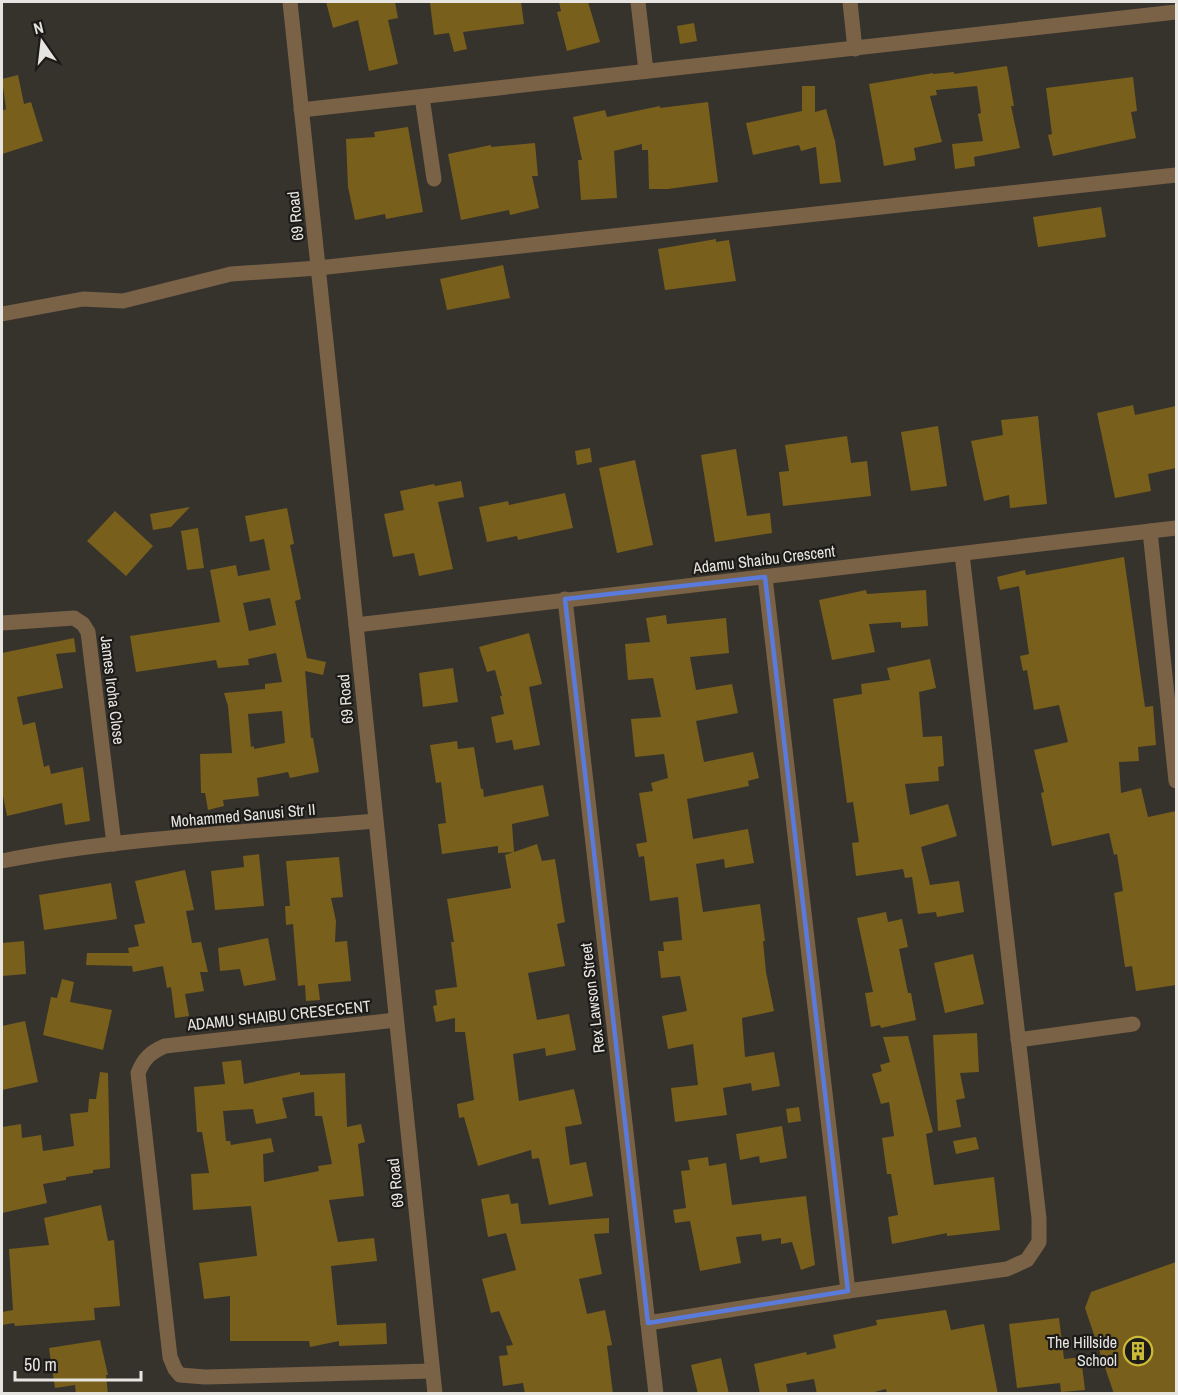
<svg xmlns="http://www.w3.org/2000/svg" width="1178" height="1395" viewBox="0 0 1178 1395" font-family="'Archivo Narrow',sans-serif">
<rect width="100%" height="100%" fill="#36332d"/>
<g fill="#795f1c" fill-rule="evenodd">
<path d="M326,2H395L398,18L388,20L398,64L369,71L358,20L333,28Z"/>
<path d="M439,2H521L524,24L463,32L467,49L454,52L449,33L434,35L430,3Z"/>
<path d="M559,2H588L600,42L567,51L557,12L561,11Z"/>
<path d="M694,23L697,41L680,44L677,26Z"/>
<path d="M1007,66L1014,106H1011L1020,148L974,157L975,166L955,169L952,144L983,141L978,114L981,113L977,86L936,90L937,95L930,96L942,142L914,148L916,160L884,166L869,84L933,73V74L954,72V74Z"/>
<path d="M18,75L24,104L31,102L43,141L2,154V111L6,109L2,79Z"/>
<path d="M1133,77L1137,111L1131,112L1136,138L1053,156L1048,135L1052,134L1046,88Z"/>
<path d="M802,86H815V112L826,109L835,141L841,182L820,184L816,147L801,151L799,145L753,155L746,123L802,111Z"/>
<path d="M708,102L718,182L668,189H649L648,150H642V144L614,151L617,198L581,200L578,160H582L573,117L605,110L607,117L660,106V108Z"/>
<path d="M408,127L423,212L386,219L385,214L355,220L348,187L346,139L375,137L374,132Z"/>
<path d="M535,143L538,176H532L539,208L510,215L509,210L461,220L448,154L491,145V147Z"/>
<path d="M1101,207L1106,237L1038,247L1033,217Z"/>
<path d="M716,239V242L729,240L736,281L665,290L658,249Z"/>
<path d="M503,265L510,298L447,310L440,279Z"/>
<path d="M1133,405L1135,415L1176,406V468L1148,474L1151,491L1115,498L1097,413Z"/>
<path d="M1038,416L1047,504L1010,508L1009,495L984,501L971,441L1003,435L1001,420Z"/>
<path d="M938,426L947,486L911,491L901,432Z"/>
<path d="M847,436L851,463L867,461L871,496L783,506L779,472L789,471L785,445Z"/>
<path d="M590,448L592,462L577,465L575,451Z"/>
<path d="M736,449L747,516L770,513L772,533L715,542L701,455Z"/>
<path d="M635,460L653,545L617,553L599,468Z"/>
<path d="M461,481L464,497L438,502L453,569L419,576L414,553L393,557L384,514L404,510L400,491L434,484L435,486Z"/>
<path d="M565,493L573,528L518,540L517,536L487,542L479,507L508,501L509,505Z"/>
<path d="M190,507L171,527L153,530L150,514Z"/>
<path d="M287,508L294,544L290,545L301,599L295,601L307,658L326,662L323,675L305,671L311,738H313L319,772L290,778L288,772L257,778L259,796L223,800L224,806L208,810L205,793H201L200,754L232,753L228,706L224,693L265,689V684L282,682L276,653L248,659L249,665L218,668L216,660L136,672L130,636L220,622L210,570L236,565L238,576L270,570L264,539L250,542L245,516ZM270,598L276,625L249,631L243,603ZM282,711L285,743L254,749V746L251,747L248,714Z"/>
<path d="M115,511L153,546L126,576L87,541Z"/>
<path d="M198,528L204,568L187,570L181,531Z"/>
<path d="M1124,557L1145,707L1153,706L1156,745L1138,747L1139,761L1119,762L1121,793L1141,788L1148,817L1176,811V985L1136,991L1132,966L1125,967L1114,893L1123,891L1117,854L1114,855L1109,833L1052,846L1041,793L1044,792L1034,750L1068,742L1059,705L1034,710L1027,670L1023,671L1020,656L1029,654L1019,586L1000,590L997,577L1025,570L1026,575Z"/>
<path d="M866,590L867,594L926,590L928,626L901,628V622L869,624L875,652L832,660L819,600Z"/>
<path d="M666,615L667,624L726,618L729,653L690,657L696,690L732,684L738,713L696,721L704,762L753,752L759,778L748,781L749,786L687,799L693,839L748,829L754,863L725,868L724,859L696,864L703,912L760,904L765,941H763L766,972L774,1011L742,1018L745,1057L774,1052L780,1086L752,1091L751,1083L723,1088L727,1115L675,1122L671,1088L698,1085L693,1044L668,1049L662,1016L687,1011L680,976L661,978L658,951H664L663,942L682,940L678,897L650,901L644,856L639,857L636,844L647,842L639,793L653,791L651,783L668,778L664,754L635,757L631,719L661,717L653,678L628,680L625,644L650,642L646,618Z"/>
<path d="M529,633L542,684L529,687L540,745L514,750L512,740L496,743L491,717L504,714L500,696H502L495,670L487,672L479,647Z"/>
<path d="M74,638L76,652L56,654L63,688L17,697L23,725L35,722L44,767L49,765L51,774L83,767L90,821L65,825L62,803L7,816L2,791V653Z"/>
<path d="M930,659L936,688L919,692L923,737L942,736L944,766L938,767L939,781L905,784L910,815L948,804L957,836L921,847L930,885L959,881L964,912L937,917L936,912L918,914L912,877L905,878L903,869L856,876L852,843L859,842L853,802L847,803L833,699L862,694L861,684L890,680L887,668Z"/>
<path d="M453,668L458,702L423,707L419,673Z"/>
<path d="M457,741L458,749L474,747L481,789H483L484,797L543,785L549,816L512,824L514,852L537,844L542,861L555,859L565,922L557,924L565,966L528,973L537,1020L569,1014L576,1050L546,1056L545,1048L513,1054L519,1101L574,1089L582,1124L565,1127L570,1165L586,1162L593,1196L549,1205L539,1158L532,1159L531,1150L478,1166L464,1117L459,1118L457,1104L474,1100L465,1032H455V1018L436,1022L433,1006L437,1005L435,990L457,987L451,942H454L447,899L511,888L505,855L513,852L498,853V846L442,854L438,824L446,823L441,782L436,783L430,745Z"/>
<path d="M259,854L264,906L215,910L211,871L244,867L243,856Z"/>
<path d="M339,857L343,897L331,898L336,921L335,942L347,941L351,981L318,984L320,1000L306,1001L305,985L298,986L293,924L286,925L285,906H290L286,861Z"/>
<path d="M185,870L194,910L186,911L192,943L201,942L208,972H200L204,991L185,994L189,1016L175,1018L171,987L167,988L163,966L133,972L132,966L86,965L87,953H129L128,948L139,946L134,925L145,923L135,881Z"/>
<path d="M111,883L117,919L44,930L39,895Z"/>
<path d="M886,912L888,922L902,919L908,947L899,949L908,993H911L916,1020L881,1028L880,1025L871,1027L865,993L873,992L857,918Z"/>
<path d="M268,938L276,980L244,986L240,969L220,971L218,948Z"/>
<path d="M24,941L26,974L2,976V943Z"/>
<path d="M973,954L984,1004L945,1013L934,963Z"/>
<path d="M62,979L74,982L70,1002L112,1010L103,1050L43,1035L51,997L57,998Z"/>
<path d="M25,1021L38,1082L2,1090V1026Z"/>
<path d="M977,1033L979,1072L960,1073L965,1098L956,1100L961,1127L938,1131L933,1035Z"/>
<path d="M908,1036L933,1132L926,1134L934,1185L994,1177L1000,1230L947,1236V1233L892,1244L888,1217L898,1215L891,1174H887L882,1138L894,1136L889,1102L881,1104L872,1074L882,1071L880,1065L890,1062L883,1037Z"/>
<path d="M241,1060L244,1084L300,1072V1075L345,1073L347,1127L361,1124L365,1142L358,1144L364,1196L329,1200L338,1242L374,1238L377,1261L331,1266L337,1325L386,1323L387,1344L339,1346V1341L310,1347L309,1341H230V1296L204,1299L199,1263L257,1256L251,1206L193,1210L191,1174L209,1173L202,1132H197L194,1087L225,1084L222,1062ZM314,1092L315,1116H322L332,1164L318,1166L319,1171L264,1182L263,1154L274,1152L271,1138L231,1145L230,1141H226L223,1111L253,1109L256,1124L287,1118L282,1098Z"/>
<path d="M100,1072L108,1073L110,1168L93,1170V1173L66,1177V1180L43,1184L47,1203L2,1213V1127L21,1124L22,1138L41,1135L43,1151L74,1146L70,1114L88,1112L89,1099H96Z"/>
<path d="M799,1107L801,1121L788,1123L786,1109Z"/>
<path d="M782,1126L787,1158L760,1163L759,1156L740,1160L736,1134Z"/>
<path d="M976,1137L979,1149L956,1154L953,1141Z"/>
<path d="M708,1157L709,1166L726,1163L732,1205L806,1196L815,1265L801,1270L792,1242L781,1244V1238L762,1241L761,1234L736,1237L741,1263L700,1271L690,1221L675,1223L673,1210L686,1208L681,1171L690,1170L688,1160Z"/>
<path d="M509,1194L511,1204L518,1203L521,1224L609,1218V1233L594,1234L602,1274L579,1279L587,1314L605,1310L612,1345L607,1346L613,1394H525L523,1383L503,1386L499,1356L508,1355L506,1346L513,1345L499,1311L491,1313L482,1279L516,1270L506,1233L488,1237L481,1199Z"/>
<path d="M101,1205L108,1241L114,1240L120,1306L94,1308L95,1320L15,1326L14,1323L2,1325V1312L13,1310L9,1249L49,1245L44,1218Z"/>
<path d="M1176,1262V1394H1114L1085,1308L1091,1292Z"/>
<path d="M946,1310L951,1330L984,1324L998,1394H887L886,1389L867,1394H817L814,1379L786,1384L788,1394H760L754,1364L806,1352L807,1355L836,1348L833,1335L877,1325L876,1320Z"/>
<path d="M1059,1318L1064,1359L1081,1357L1085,1390L1061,1392L1060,1383L1017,1388L1009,1324Z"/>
<path d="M100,1340L108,1375H106L108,1394H76L75,1385L55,1388L49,1348Z"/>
<path d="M721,1358L729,1394H698L691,1365Z"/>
</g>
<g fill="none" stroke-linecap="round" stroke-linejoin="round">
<g stroke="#7a6247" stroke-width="15">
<path d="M290,2L356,625L435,1394"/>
<path d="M638,2L646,71"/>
<path d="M850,2L855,49"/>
<path d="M422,97L434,179"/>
<path d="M301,110L1176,12"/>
<path d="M2,314L83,299L123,301L231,274L318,268L1176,175"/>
<path d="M1150,531L1176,781"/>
<path d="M765,577L848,1291"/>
<path d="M565,599L656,1394"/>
<path d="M2,623L74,618L83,624L88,632L114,844"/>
<path d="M356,625L1176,528"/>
<path d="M2,861C124,837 251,832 375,821"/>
<path d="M396,1020L165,1046C151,1052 144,1058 138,1073L170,1357L175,1369L180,1375L205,1377L432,1371"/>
<path d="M1018,1040L1133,1024"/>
<path d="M648,1323L848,1291L1007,1269L1027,1260L1039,1242V1218L962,554"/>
</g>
</g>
<path fill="none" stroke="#5a7bdb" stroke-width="4.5" stroke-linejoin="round" d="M765,577L848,1291L648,1323L565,599Z"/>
<defs>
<g id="building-ring" transform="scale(1.5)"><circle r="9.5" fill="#1c1b18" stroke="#ccb938" stroke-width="1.5"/><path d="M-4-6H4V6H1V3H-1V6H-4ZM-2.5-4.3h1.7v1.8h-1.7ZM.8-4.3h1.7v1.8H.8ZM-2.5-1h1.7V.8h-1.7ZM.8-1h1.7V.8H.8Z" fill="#ccb938"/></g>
</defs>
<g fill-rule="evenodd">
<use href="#building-ring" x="1138" y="1351"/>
</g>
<g text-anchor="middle" stroke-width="4.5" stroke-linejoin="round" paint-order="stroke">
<g font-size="16" fill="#e7e5e1" stroke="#1c1b18">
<text transform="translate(295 216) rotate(-96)" y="6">69 Road</text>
<text transform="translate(764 559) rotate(-7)" y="6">Adamu Shaibu Crescent</text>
<text transform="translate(113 690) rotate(83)" y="6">James Iroha Close</text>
<text transform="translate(345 699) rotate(-95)" y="6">69 Road</text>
<text transform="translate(243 815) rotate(-5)" y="6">Mohammed Sanusi Str II</text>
<text transform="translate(592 998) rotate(-97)" y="6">Rex Lawson Street</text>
<text transform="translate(279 1015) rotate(-6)" y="6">ADAMU SHAIBU CRESECENT</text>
<text transform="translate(395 1183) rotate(-96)" y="6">69 Road</text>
</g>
<g font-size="16" fill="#e7e5e1" stroke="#1c1b18" text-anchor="end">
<text x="1117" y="1348">The Hillside<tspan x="1117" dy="18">School</tspan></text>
</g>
</g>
<rect width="1178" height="1395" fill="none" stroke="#e7e5e1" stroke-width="6"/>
<g transform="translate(42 42) rotate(346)" stroke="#1c1b18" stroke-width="4.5" paint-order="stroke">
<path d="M0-4.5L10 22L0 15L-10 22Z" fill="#e7e5e1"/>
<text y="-9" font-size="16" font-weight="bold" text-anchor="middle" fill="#e7e5e1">N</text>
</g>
<path d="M15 1371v9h126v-9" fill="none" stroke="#e7e5e1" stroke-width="3"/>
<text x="24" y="1371" font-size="18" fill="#e7e5e1" stroke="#1c1b18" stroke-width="4.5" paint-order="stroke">50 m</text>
</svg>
